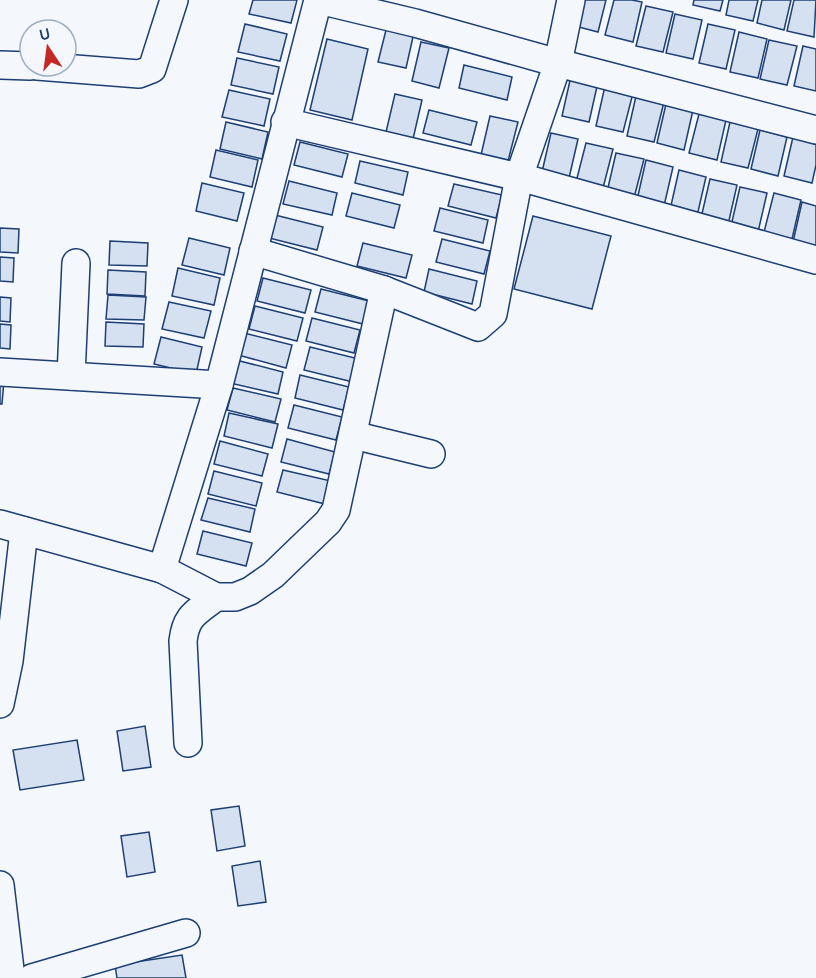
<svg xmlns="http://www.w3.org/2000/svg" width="816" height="978" viewBox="0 0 816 978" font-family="Karla,sans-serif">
<rect width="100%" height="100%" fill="#f4f7fb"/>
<g fill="#d5e0f0" stroke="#1d3f73" stroke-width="1.5">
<path d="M253,0H297L291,23L249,14Z"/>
<path d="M577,0H606L598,32L571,25Z"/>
<path d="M614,0H632L642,2L633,42L605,35Z"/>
<path d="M694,0H723L720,11L693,5Z"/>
<path d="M729,0H758L753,21L726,15Z"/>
<path d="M762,0H791L784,30L757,23Z"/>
<path d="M794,0H816L814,37L787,31Z"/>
<path d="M646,6L673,12L663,52L636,46Z"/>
<path d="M675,14L702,20L693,59L666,53Z"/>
<path d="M388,22L415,28L406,68L378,62Z"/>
<path d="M245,24L287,34L280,61L238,52Z"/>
<path d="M708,24L735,30L726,69L699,63Z"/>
<path d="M739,32L767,39L758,78L730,72Z"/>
<path d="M327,39L368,49L352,120L310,110Z"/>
<path d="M769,40L797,46L787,85L760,79Z"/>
<path d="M421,42L449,48L439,88L412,81Z"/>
<path d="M803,46L816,49V91L794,86Z"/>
<path d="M237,58L279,67L273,94L231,85Z"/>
<path d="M464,65L512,77L507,100L459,88Z"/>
<path d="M571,76L598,82L589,122L562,116Z"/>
<path d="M605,86L633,93L623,132L596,126Z"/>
<path d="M229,90L270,99L264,126L222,117Z"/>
<path d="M395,94L422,100L413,139L386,132Z"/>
<path d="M636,96L664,102L654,142L627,136Z"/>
<path d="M666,104L693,110L684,150L657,143Z"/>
<path d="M429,110L477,122L471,145L423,133Z"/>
<path d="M699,114L726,120L717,160L689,153Z"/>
<path d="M490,116L518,122L508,161L481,155Z"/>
<path d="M226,122L268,132L262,159L220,149Z"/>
<path d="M730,122L758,129L748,168L721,162Z"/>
<path d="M760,130L787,137L778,176L751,169Z"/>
<path d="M551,133L578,139L569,178L542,172Z"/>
<path d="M793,137L816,142V165L812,183L784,176Z"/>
<path d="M300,142L348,154L342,177L294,165Z"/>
<path d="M586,143L613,149L603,188L576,182Z"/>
<path d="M216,150L258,160L252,187L210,177Z"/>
<path d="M616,153L644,159L634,198L607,192Z"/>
<path d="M646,160L673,167L664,206L637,200Z"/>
<path d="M360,161L408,172L403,195L355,183Z"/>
<path d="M679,170L706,177L697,216L670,210Z"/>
<path d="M710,179L737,185L728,225L701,218Z"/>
<path d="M289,181L337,193L332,215L283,204Z"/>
<path d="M202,183L244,193L237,221L196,211Z"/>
<path d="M454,184L502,195L496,218L448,206Z"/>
<path d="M740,187L767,193L758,232L731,226Z"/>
<path d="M352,193L400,205L394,228L346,216Z"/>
<path d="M774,193L801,200L792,239L764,232Z"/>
<path d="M802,202L816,206V247L793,242Z"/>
<path d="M440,208L488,220L483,243L434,231Z"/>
<path d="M275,215L323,227L317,250L269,238Z"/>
<path d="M533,216L611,236L592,309L514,289Z"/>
<path d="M0,228L19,229L18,253L0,252Z"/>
<path d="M189,238L230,248L224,275L182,265Z"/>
<path d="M442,239L490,251L484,274L436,262Z"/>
<path d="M110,241L148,243L147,266L109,265Z"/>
<path d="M363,243L412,255L406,278L357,266Z"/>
<path d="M0,257L14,258L13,282L0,281Z"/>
<path d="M178,268L220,278L214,305L172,296Z"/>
<path d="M429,269L477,281L472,304L424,292Z"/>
<path d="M108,270L146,272L145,296L107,294Z"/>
<path d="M263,278L311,290L305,313L257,301Z"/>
<path d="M321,289L369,301L363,324L315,312Z"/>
<path d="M108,295L146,297L144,320L106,319Z"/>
<path d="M0,297L11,298L10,322L0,321Z"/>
<path d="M169,302L211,311L204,338L162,329Z"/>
<path d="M255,306L303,318L297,341L249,329Z"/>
<path d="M312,318L360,330L354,353L306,341Z"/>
<path d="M106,322L144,324L143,347L105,346Z"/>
<path d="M0,324L11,325L10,349L0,348Z"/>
<path d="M244,333L292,345L286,368L238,355Z"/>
<path d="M161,337L202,347L196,374L154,364Z"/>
<path d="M310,347L359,359L353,382L304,370Z"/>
<path d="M236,360L283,372L278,394L230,383Z"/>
<path d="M300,375L349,387L343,410L295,398Z"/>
<path d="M0,379L4,380L2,404H0Z"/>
<path d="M233,388L281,399L275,422L227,410Z"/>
<path d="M294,405L342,417L336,440L288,428Z"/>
<path d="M229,413L278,424L272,448L224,436Z"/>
<path d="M287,439L335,452L329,474L281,462Z"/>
<path d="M220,441L268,454L262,476L214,464Z"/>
<path d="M283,470L331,481L325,504L277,492Z"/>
<path d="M214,471L262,483L256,506L208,494Z"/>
<path d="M208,498L255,509L250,532L201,520Z"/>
<path d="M203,531L252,543L246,566L197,554Z"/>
<path d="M145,726L151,767L123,771L117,731Z"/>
<path d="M77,740L84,780L20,790L13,750Z"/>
<path d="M239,806L245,846L217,851L211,810Z"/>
<path d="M149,832L155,872L127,877L121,836Z"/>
<path d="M260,861L266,902L238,906L232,866Z"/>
<path d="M182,955L186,978H117L115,965Z"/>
</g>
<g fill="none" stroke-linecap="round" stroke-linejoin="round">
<g stroke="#1d3f73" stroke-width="30">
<g id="minor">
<path d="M319,0L415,23L558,63L816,130"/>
<path d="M0,65L30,66"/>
<path d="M37,66L139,74L152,69L174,0"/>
<path d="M285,122L527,179L816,260"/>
<path d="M253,251L384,290L478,327L493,314L519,177L558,63L571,0"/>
<path d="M0,372L219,385"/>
<path d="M71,376L76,263"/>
<path d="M353,435L431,454"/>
<path d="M0,524L162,569L216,597H235L250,591L273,575L328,522L336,510L384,290"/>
<path d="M162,569L219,385L318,0"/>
<path d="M0,704L9,661L24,531"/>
<path d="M188,743L183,641C186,615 196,613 216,597"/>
<path d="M0,885L11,978"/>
<path d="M32,978L186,933"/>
</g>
</g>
<use href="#minor" stroke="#f4f7fb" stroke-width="27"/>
</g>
<g transform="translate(48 48) rotate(347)"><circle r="28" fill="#f4f7fb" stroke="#9eadc5" stroke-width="1.5"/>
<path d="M0-4.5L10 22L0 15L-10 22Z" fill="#c62828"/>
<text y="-9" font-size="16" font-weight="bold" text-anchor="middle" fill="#1d3f73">U</text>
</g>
</svg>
